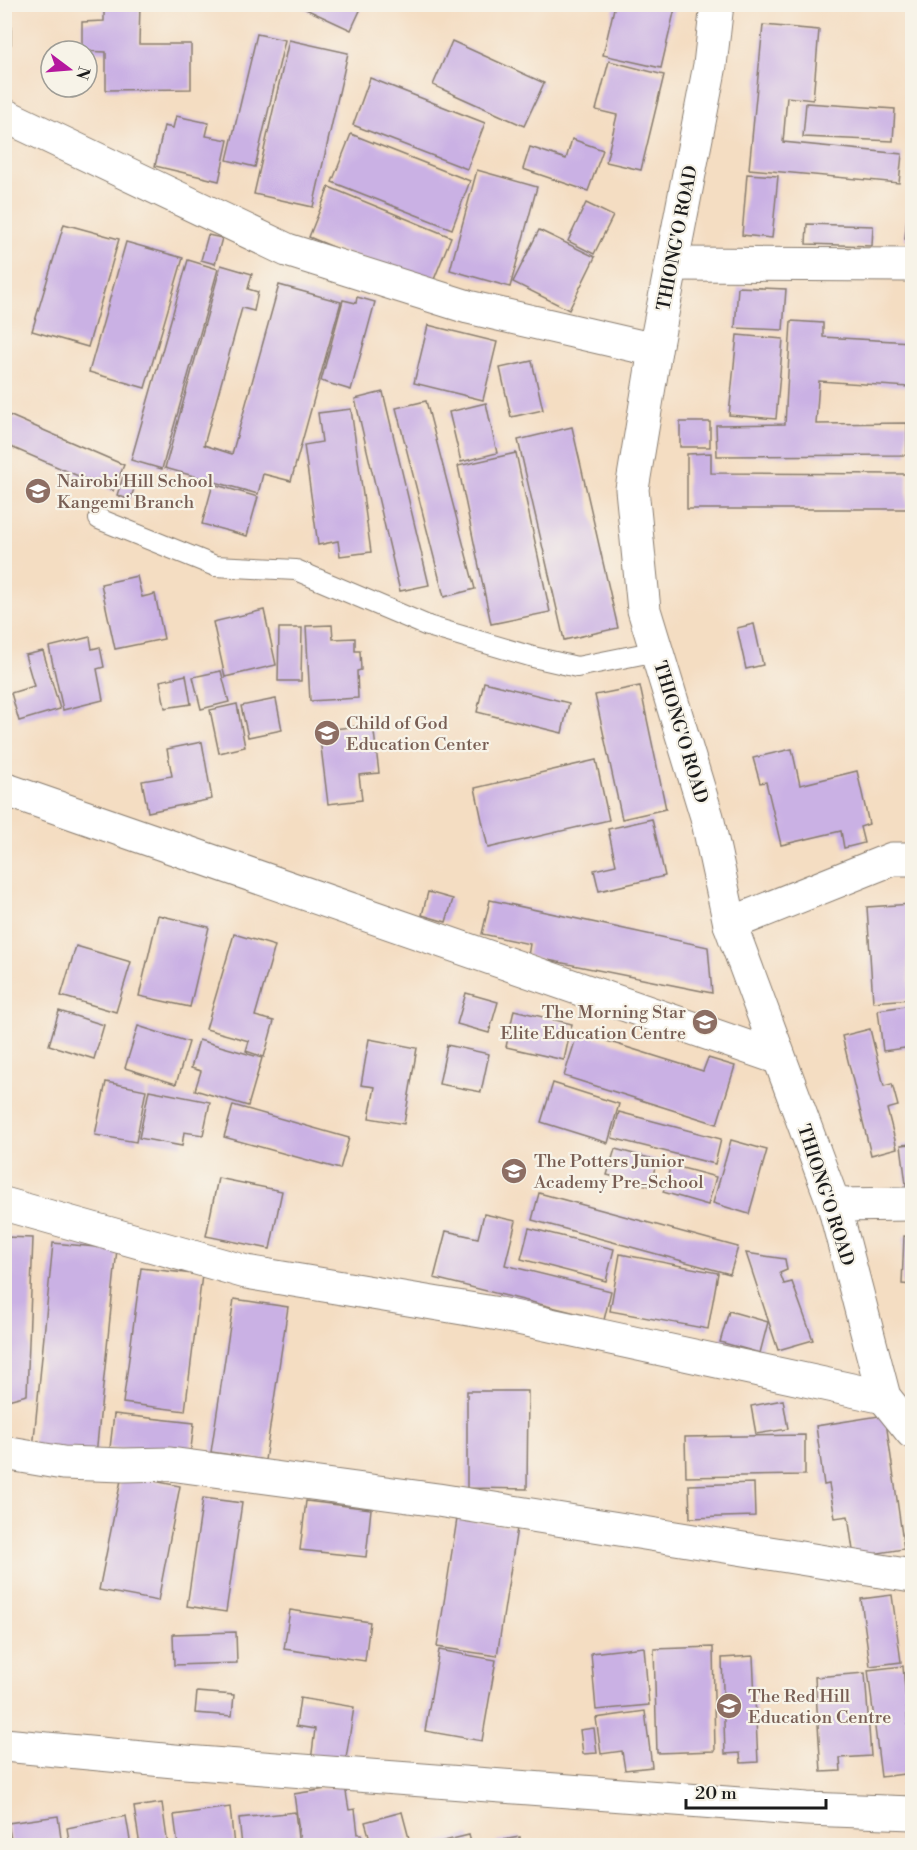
<svg xmlns="http://www.w3.org/2000/svg" width="917" height="1850" viewBox="0 0 917 1850" font-family="'Libre Bodoni',serif">
<rect width="100%" height="100%" fill="#f7f3e8"/>
<filter id="ink" filterUnits="userSpaceOnUse"><feTurbulence type="fractalNoise" baseFrequency=".0167" numOctaves="2"/><feDisplacementMap in="SourceGraphic" scale="12" xChannelSelector="R" yChannelSelector="G"/><feConvolveMatrix kernelMatrix="1 2 1 2 8 2 1 2 1" color-interpolation-filters="sRGB"/></filter>
<filter id="wash" filterUnits="userSpaceOnUse"><feTurbulence type="fractalNoise" baseFrequency=".008" numOctaves="4" result="noise"/><feDisplacementMap in="SourceGraphic" scale="24" xChannelSelector="R" yChannelSelector="G"/><feGaussianBlur stdDeviation="1.35" result="paint"/><feColorMatrix in="noise" values="0 0 0 0 0 0 0 0 0 0 0 0 0 0 0 0 0 1.4 0 .05"/><feComposite in="paint" operator="in"/></filter>
<g filter="url(#wash)">
<rect width="100%" height="100%" fill="#f4ddc2"/>
<g id="blocks">
<g fill="#cab1e4">
<rect x="4" y="4" width="7" height="40"/>
<path d="M104,4H140L139,44H191V89L106,90V52L82,51V22L104,21Z"/>
<path d="M295,4H363L351,30Z"/>
<path d="M615,4H676L661,68L603,55Z"/>
<path d="M763,25L819,30L813,100L787,97L783,142L902,154L899,183L749,169Z"/>
<path d="M257,34L285,40L255,167L227,160Z"/>
<path d="M289,40L348,53L313,207L254,194Z"/>
<path d="M452,41L544,83L524,126L433,85Z"/>
<path d="M609,61L664,75L641,170L606,162L617,115L596,110Z"/>
<path d="M370,78L485,123L467,169L353,125Z"/>
<path d="M806,103L895,109L893,141L803,137Z"/>
<path d="M176,116L209,123L206,136L228,140L219,181L155,166L164,126L173,128Z"/>
<path d="M351,134L470,181L452,229L332,182Z"/>
<path d="M572,139L603,150L588,191L523,169L530,147L566,159Z"/>
<path d="M477,170L537,187L510,287L450,270Z"/>
<path d="M747,174L778,176L772,238L742,235Z"/>
<path d="M910,183H912V240L905,239Z"/>
<path d="M329,187L451,237L431,287L309,237Z"/>
<path d="M586,203L613,216L594,254L568,241Z"/>
<path d="M64,224L119,239L88,347L32,331Z"/>
<path d="M807,224L873,226L872,246L806,244Z"/>
<path d="M539,230L595,257L569,310L513,282Z"/>
<path d="M208,235L222,238L215,264L201,260Z"/>
<path d="M126,242L183,258L145,388L89,372Z"/>
<path d="M188,260L218,269L162,469L131,460Z"/>
<path d="M221,265L252,274L248,289L258,292L254,311L242,308L204,445L232,454L279,285L341,302L291,481L263,474L258,494L165,468Z"/>
<path d="M738,287L786,289L783,330L735,328Z"/>
<path d="M357,297L375,302L351,390L321,381L343,300L356,303Z"/>
<path d="M791,321L823,323V337L911,342L909,387L819,381L816,424L907,423V455L717,456L716,425L785,424Z"/>
<path d="M428,325L497,342L483,400L414,383Z"/>
<path d="M737,335L783,339L776,419L729,415Z"/>
<path d="M532,361L543,410L511,417L500,368Z"/>
<path d="M383,392L429,585L400,591L355,399Z"/>
<path d="M426,401L475,589L444,597L396,408Z"/>
<path d="M486,403L497,453L461,462L449,412Z"/>
<path d="M351,409L371,552L340,556L338,541L318,545L304,445L322,442L318,413Z"/>
<path d="M4,413L124,465L113,491L4,444Z"/>
<rect x="680" y="422" width="30" height="25"/>
<path d="M572,427L618,628L564,640L518,440Z"/>
<path d="M516,453L550,612L491,624L458,466Z"/>
<path d="M711,453V473L907,474V509H687V454Z"/>
<path d="M124,474L138,478L130,500L117,495Z"/>
<path d="M213,484L258,497L247,536L202,524Z"/>
<path d="M137,576L142,597L155,594L164,639L115,649L101,584Z"/>
<path d="M264,610L276,665L225,677L213,622Z"/>
<path d="M754,624L763,665L746,669L737,628Z"/>
<path d="M332,625L333,639L355,638V651H360L361,670L357,671L358,698L310,701L306,626Z"/>
<path d="M279,628H302L301,681H278Z"/>
<path d="M90,637L92,649L100,647L104,667L97,669L103,700L63,710L49,647Z"/>
<path d="M43,651L60,709L19,721L11,693L34,686L25,655Z"/>
<path d="M221,671L229,702L201,709L193,677Z"/>
<path d="M186,675L191,704L165,708L160,681Z"/>
<path d="M484,682L569,703L562,733L477,712Z"/>
<path d="M640,686L666,809L622,819L595,695Z"/>
<path d="M276,699L282,730L248,737L241,706Z"/>
<path d="M237,704L245,747L219,753L210,710Z"/>
<path d="M373,724L379,773L359,775L362,800L328,804L319,731Z"/>
<path d="M202,742L212,799L148,812L142,781L172,776L167,749Z"/>
<path d="M792,749L800,785L857,771L869,824L860,827L864,843L844,848L841,831L781,845L766,782L760,783L753,758Z"/>
<path d="M596,760L609,820L488,848L475,788Z"/>
<path d="M652,819L665,876L599,891L594,870L616,865L608,829Z"/>
<path d="M428,892L453,899L446,922L422,915Z"/>
<path d="M490,900L708,947L712,993L528,956L530,944L482,934Z"/>
<path d="M912,904V950H907L910,999L873,1002L867,907Z"/>
<path d="M158,915L209,927L190,1007L139,996Z"/>
<path d="M234,934L275,946L255,1016L274,1021L264,1057L246,1051L249,1041L206,1029Z"/>
<path d="M76,946L131,962L116,1012L61,996Z"/>
<path d="M466,993L498,1002L489,1033L457,1024Z"/>
<path d="M912,1005V1047L883,1051L878,1010Z"/>
<path d="M514,1010L572,1024L564,1060L506,1047Z"/>
<path d="M59,1011L104,1025L94,1059L49,1045Z"/>
<path d="M138,1026L189,1042L176,1084L125,1068Z"/>
<path d="M870,1029L884,1086L892,1084L898,1106L887,1109L897,1148L871,1155L842,1036Z"/>
<path d="M578,1032L703,1071L708,1058L735,1066L717,1124L564,1076Z"/>
<path d="M369,1039L417,1048L404,1124L369,1118L375,1087L361,1085Z"/>
<path d="M199,1040L262,1058L248,1106L195,1090L201,1071L191,1068Z"/>
<path d="M447,1045L489,1054L481,1092L439,1084Z"/>
<path d="M106,1082L146,1090L136,1142L95,1135Z"/>
<path d="M553,1083L619,1104L608,1143L541,1122Z"/>
<path d="M149,1090L210,1102L203,1135L184,1132L182,1146L139,1138Z"/>
<path d="M233,1105L349,1138L340,1169L224,1137Z"/>
<path d="M619,1112L721,1139L715,1164L612,1138Z"/>
<path d="M731,1140L767,1150L749,1214L713,1203Z"/>
<path d="M912,1144V1191L907,1192L901,1145Z"/>
<path d="M615,1149L657,1160L650,1186L607,1175Z"/>
<path d="M671,1165L716,1177L708,1205L663,1192Z"/>
<path d="M218,1178L282,1191L270,1249L206,1236Z"/>
<path d="M539,1193L738,1247L730,1274L532,1220Z"/>
<path d="M484,1214L516,1221L505,1265L611,1291L604,1320L434,1278L446,1231L478,1238Z"/>
<path d="M529,1228L614,1249L606,1281L521,1259Z"/>
<path d="M904,1236L912,1237V1285L902,1284Z"/>
<path d="M4,1237L33,1238L27,1395L4,1401Z"/>
<path d="M53,1243L117,1249L96,1455L33,1449Z"/>
<path d="M746,1253L785,1259L787,1270L780,1273L784,1284L792,1282L813,1340L778,1350Z"/>
<path d="M620,1254L718,1273L708,1329L610,1311Z"/>
<path d="M141,1268L202,1275L185,1411L123,1403Z"/>
<path d="M234,1299L288,1307L265,1460L211,1452Z"/>
<path d="M729,1311L768,1322L760,1353L720,1342Z"/>
<path d="M467,1391H528L527,1489L467,1488Z"/>
<path d="M783,1400L788,1429L756,1434L751,1406Z"/>
<path d="M114,1414L194,1423L190,1457L110,1448Z"/>
<path d="M885,1415L904,1549L854,1557L848,1516L835,1518L829,1484L824,1485L816,1426Z"/>
<path d="M805,1435V1475L686,1477L685,1437Z"/>
<path d="M122,1475L180,1486L158,1601L99,1590Z"/>
<path d="M754,1483L755,1516L690,1518L689,1485Z"/>
<path d="M203,1498L242,1503L226,1612L187,1606Z"/>
<path d="M306,1501L371,1509L366,1557L300,1550Z"/>
<path d="M457,1519L517,1528L497,1656L437,1647Z"/>
<path d="M892,1595L901,1662L870,1666L861,1599Z"/>
<path d="M290,1610L370,1622L365,1661L284,1649Z"/>
<path d="M236,1632L237,1663L174,1665L173,1634Z"/>
<path d="M644,1647L649,1705L596,1710L591,1653Z"/>
<path d="M713,1647L715,1751L657,1753L654,1649Z"/>
<path d="M439,1650L496,1660L482,1741L425,1731Z"/>
<path d="M753,1656L758,1762L741,1763L740,1753L725,1754L722,1658Z"/>
<path d="M903,1666L912,1773L881,1777L868,1670Z"/>
<path d="M865,1673L871,1756L840,1758L841,1771L821,1772L815,1677Z"/>
<path d="M197,1692L234,1695L232,1716L195,1713Z"/>
<path d="M300,1698L354,1707L345,1765L311,1761L315,1729L296,1726Z"/>
<path d="M645,1711L652,1767L625,1770L622,1751L601,1754L596,1718Z"/>
<path d="M594,1728L597,1753L583,1754L580,1730Z"/>
<path d="M345,1786L349,1810L355,1809L358,1834H362L364,1846H301L294,1794Z"/>
<path d="M162,1803L168,1846H140L134,1807Z"/>
<path d="M230,1807L234,1846H178L174,1815Z"/>
<path d="M295,1812L299,1846H242L239,1818Z"/>
<path d="M402,1812L411,1846H372L365,1822Z"/>
<path d="M58,1816L62,1846H12L8,1823Z"/>
<path d="M126,1816L131,1846H70L67,1828Z"/>
<path d="M469,1835L472,1846H441L440,1842Z"/>
<path d="M520,1837L521,1846H497V1841Z"/>
<path d="M575,1839L628,1844V1846H574Z"/>
</g>
</g>
</g>
<g filter="url(#ink)">
<use href="#blocks" fill-opacity="0" stroke="#887c6f" stroke-width="1.5"/>
<g fill="none" stroke-linecap="round" stroke-linejoin="round">
<g stroke="#887c6f" stroke-width="22">
<path id="lane" d="M99,519L215,566L296,570L428,626L533,657L577,667L657,651"/>
</g>
<g stroke="#887c6f" stroke-width="35">
<g id="street">
<path d="M717,4L710,65L655,350L632,489L644,610L707,817L730,924L834,1205L884,1397L912,1432"/>
<path d="M4,115L287,250L468,307L655,350"/>
<path d="M672,264L912,265"/>
<path d="M4,789L779,1058"/>
<path d="M730,924L892,859H912"/>
<path d="M4,1204L246,1272L499,1314L884,1397"/>
<path d="M834,1205L912,1204"/>
<path d="M4,1453L63,1463L124,1465L170,1464L438,1500L912,1576"/>
<path d="M4,1745L185,1762L807,1809L912,1813"/>
</g>
</g>
<use href="#lane" stroke="#fff" stroke-width="20"/>
<use href="#street" stroke="#fff" stroke-width="33"/>
</g>
</g>
<defs>
<g id="school-disc" transform="scale(1.35)"><circle r="9.5" fill="#8d6e63" stroke="#f7f3e8"/><path d="M0-5L7-2L0 1L-7-2ZM-4 1L0 2.5L4 1V4Q0 6-4 4Z" fill="#fff"/></g>
</defs>
<g fill-rule="evenodd">
<use href="#school-disc" x="38" y="491"/>
<use href="#school-disc" x="327" y="733"/>
<use href="#school-disc" x="705" y="1022"/>
<use href="#school-disc" x="514" y="1171"/>
<use href="#school-disc" x="729" y="1706"/>
</g>
<g text-anchor="middle" stroke-width="4.5" stroke-linejoin="round" paint-order="stroke">
<g font-size="18" fill="#1c1c1c" stroke="#f7f3e8">
<text transform="translate(677 238) rotate(-79)" y="6">THIONG'O ROAD</text>
<text transform="translate(681 732) rotate(73)" y="6">THIONG'O ROAD</text>
<text transform="translate(826 1195) rotate(72)" y="6">THIONG'O ROAD</text>
</g>
<g font-size="18" fill="#785e54" stroke="#f7f3e8" text-anchor="start">
<text x="57" y="487">Nairobi Hill School<tspan x="57" dy="21">Kangemi Branch</tspan></text>
<text x="346" y="729">Child of God<tspan x="346" dy="21">Education Center</tspan></text>
<text x="686" y="1018" text-anchor="end">The Morning Star<tspan x="686" dy="21">Elite Education Centre</tspan></text>
<text x="534" y="1167">The Potters Junior<tspan x="534" dy="21">Academy Pre-School</tspan></text>
<text x="748" y="1702">The Red Hill<tspan x="748" dy="21">Education Centre</tspan></text>
</g>
</g>
<rect width="917" height="1850" fill="none" stroke="#f7f3e8" stroke-width="24"/>
<g transform="translate(69 69) rotate(106)"><circle r="28" fill="#f7f3e8" stroke="#9f9d96" stroke-width="1.5"/>
<path d="M0-4.5L10 22L0 15L-10 22Z" fill="#b5179e"/>
<text y="-9" font-size="16" font-weight="bold" text-anchor="middle" fill="#1c1c1c">N</text>
</g>
<path d="M686 1799v9h140v-9" fill="none" stroke="#1c1c1c" stroke-width="3"/>
<text x="695" y="1799" font-size="18" fill="#1c1c1c" stroke="#f7f3e8" stroke-width="4.5" paint-order="stroke">20 m</text>
</svg>
